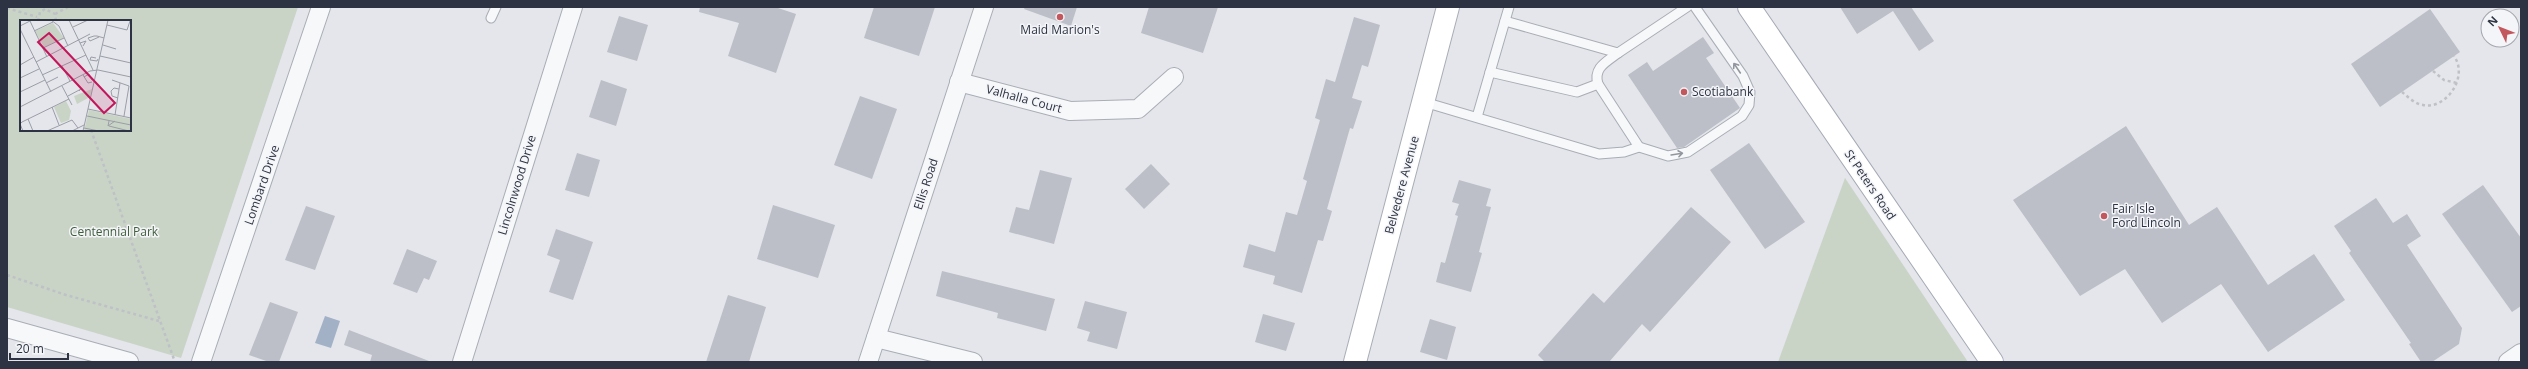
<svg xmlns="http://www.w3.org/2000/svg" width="2528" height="369" viewBox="0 0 2528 369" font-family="'Open Sans',sans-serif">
<rect width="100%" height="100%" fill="#e4e6eb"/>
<g fill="#c9d4c6" fill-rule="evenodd">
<path d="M7,7H298L181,358L7,307ZM21,21H130V130H21Z"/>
<path d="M1845,178L1968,362H1778Z"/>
</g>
<path fill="#a3b1c7" d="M325,316L340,321L331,348L315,343Z"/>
<g fill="#bcbfc7">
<path d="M700,7H775L796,14L776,73L728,56L739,23L699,12Z"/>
<path d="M874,7H935L919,56L864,38Z"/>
<path d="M1025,7H1077L1071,26L1024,9Z"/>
<path d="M1149,7H1218L1203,53L1141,33Z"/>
<path d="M1840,7H1911L1934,41L1919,51L1893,11L1857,34Z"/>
<path d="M2430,9L2460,52L2380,107L2351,64Z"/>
<path d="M619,16L648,25L637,61L607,52Z"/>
<path d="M1354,17L1380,25L1368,67L1362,65L1352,98L1362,101L1353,129L1350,128L1327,209L1332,211L1323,241L1318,240L1302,293L1273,284L1275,276L1243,267L1249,244L1275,252L1286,212L1297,215L1307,181L1303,179L1320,120L1315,118L1326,79L1335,82Z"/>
<path d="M1703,37L1714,53L1706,58L1740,108L1684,147L1677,148L1628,75L1647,62L1653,71Z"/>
<path d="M601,80L627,89L616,126L589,117Z"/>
<path d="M860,96L897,109L872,179L834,165Z"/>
<path d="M2126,126L2189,225L2217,207L2268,285L2314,254L2345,300L2268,352L2221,284L2162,323L2125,269L2080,296L2013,200Z"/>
<path d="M1749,143L1805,222L1765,249L1710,170Z"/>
<path d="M577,153L600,160L589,197L565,190Z"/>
<path d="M1151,164L1170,184L1144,209L1125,189Z"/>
<path d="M1040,170L1072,178L1054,244L1009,232L1016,207L1029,210Z"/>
<path d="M1459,180L1491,189L1486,206L1491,207L1479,252L1482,253L1471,292L1436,282L1441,262L1445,263L1458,216L1455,215L1459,204L1452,202Z"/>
<path d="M2483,185L2521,238V306L2512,312L2442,214Z"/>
<path d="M2376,198L2393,223L2407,214L2421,236L2407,245L2462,328L2459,344L2432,362H2421L2409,344L2411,343L2349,253L2351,251L2334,226Z"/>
<path d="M773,205L835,225L818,278L757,259Z"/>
<path d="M306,206L335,216L315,270L285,260Z"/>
<path d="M1691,207L1731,242L1650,332L1642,324L1609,362H1545L1538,355L1593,293L1604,303Z"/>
<path d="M556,229L593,242L573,300L549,292L560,260L547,255Z"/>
<path d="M407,249L437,261L429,280L424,278L417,293L393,284Z"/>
<path d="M942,271L1055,299L1046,331L997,318L998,313L936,296Z"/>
<path d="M728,295L766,307L749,362H706Z"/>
<path d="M1085,301L1127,312L1117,349L1087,341L1090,332L1077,328Z"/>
<path d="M270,302L298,312L279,362H269L249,355Z"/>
<path d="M1263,314L1295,323L1286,351L1255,342Z"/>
<path d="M1430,319L1456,327L1447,360L1420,352Z"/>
<path d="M349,330L429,361V362H370L372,355L344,345Z"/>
</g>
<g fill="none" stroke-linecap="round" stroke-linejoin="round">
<g stroke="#a9adb5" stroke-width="11">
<g id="lane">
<path d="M491,18L496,7"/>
<path d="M1505,21L1618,53L1687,7"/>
<path d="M1490,72L1577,92L1598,84L1639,147"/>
<path d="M1598,84C1593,68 1606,62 1618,53"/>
<path d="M1424,102L1599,154L1624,152L1639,147L1668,156L1688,152L1742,116L1749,105L1750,92L1743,76L1695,7"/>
<path d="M1477,117L1509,7"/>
</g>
</g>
<g stroke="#a9adb5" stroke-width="20">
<g id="street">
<path d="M959,82L1070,111L1138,109L1174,77"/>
<path d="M7,328L129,362"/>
<path d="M876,338L973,362"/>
<path d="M201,362L321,7"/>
<path d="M462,362L573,7"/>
<path d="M868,362L984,7"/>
<path d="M2508,362L2521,353"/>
</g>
</g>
<g stroke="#a9adb5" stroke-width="24">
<path id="secondary" d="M1355,362L1448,7"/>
</g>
<g stroke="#a5aab5" stroke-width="24">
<path id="primary" d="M1749,7L1992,362"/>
</g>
<g stroke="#bec1c6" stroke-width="2.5" stroke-dasharray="3 3" stroke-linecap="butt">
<path d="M7,8L37,17"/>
<path d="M55,14L68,7"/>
<path d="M38,21L40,12L45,9L55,14L56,21"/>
<path d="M2433,71L2444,80L2457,83"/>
<path d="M2402,92C2408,97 2415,104 2423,105C2446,110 2469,77 2454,56"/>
<path d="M91,130L175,362"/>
<path d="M7,275L66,295L159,321"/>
</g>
<use href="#lane" stroke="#f7f8f9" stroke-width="9"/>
<use href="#street" stroke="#f7f8f9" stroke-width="18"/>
<use href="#secondary" stroke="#fff" stroke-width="22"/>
<use href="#primary" stroke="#fff" stroke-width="22"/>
</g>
<defs><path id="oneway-shaft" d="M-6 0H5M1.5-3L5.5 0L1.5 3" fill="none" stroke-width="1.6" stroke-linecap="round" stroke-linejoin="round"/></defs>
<g stroke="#92969e">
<use href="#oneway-shaft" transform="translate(1737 68) rotate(-124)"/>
<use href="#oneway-shaft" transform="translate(1677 154) rotate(-9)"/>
</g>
<g fill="#c2575e" stroke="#f4f5f8" stroke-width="1.5">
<circle cx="1060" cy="17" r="4"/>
<circle cx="1684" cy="92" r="4"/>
<circle cx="2104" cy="216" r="4"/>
</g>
<g text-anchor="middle" stroke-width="3" stroke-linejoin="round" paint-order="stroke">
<g font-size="12" fill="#2d3342" stroke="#f4f5f8" text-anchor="start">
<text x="1060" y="34" text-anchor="middle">Maid Marion's</text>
<text x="1692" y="96">Scotiabank</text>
<text x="2112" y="213">Fair Isle<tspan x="2112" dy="14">Ford Lincoln</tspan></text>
</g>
<g font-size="12" fill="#2d3342" stroke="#f4f5f8">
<text transform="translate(1024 99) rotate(15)" y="4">Valhalla Court</text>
<text transform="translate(926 184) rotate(-72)" y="4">Ellis Road</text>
<text transform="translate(262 185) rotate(-71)" y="4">Lombard Drive</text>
<text transform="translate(517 185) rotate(-73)" y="4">Lincolnwood Drive</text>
<text transform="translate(1402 185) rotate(-75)" y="4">Belvedere Avenue</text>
<text transform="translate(1870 185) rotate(56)" y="4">St Peters Road</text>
</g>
<g font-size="12" fill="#3f5c3c" stroke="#f4f5f8">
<text x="114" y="236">Centennial Park</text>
</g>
</g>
<g transform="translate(20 20)">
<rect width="111" height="111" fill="#e4e6eb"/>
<path d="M33,3L44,18L24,27L15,11ZM72,69L70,77L57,84L54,76ZM46,81L51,91L49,100L41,103L34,87ZM69,90L111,99L110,111H64Z" fill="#c9d4c6"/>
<path fill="none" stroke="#9b9ea7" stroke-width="1" d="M31,0L39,6L48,26M49,0L73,50M10,1L27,37M87,5L107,10L110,1M0,6L12,0M53,7L68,0M0,9L31,72M14,11L33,2M79,17L70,21L68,18L74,16H77L84,18M60,23L66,21L63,26M83,25L96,29M23,28L44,18M80,36L111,43M76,38L71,37L70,40L77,41L78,39M16,42L70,14M0,45L14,37M42,46L50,61M78,50L111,57M22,55L66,35M63,55L68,63L72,62M64,57L69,54L72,60M0,58L19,49M92,60L109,66L104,96M26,63L38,57M42,66L52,85M0,72L25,60M48,76L61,69L59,71M98,78L92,76L91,71L94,68L99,69M0,87L70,51L78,50M32,87L39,105M68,89L111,98M95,95L100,63M67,96L111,105M8,99L13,111M89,101L88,106L95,101M89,106L109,111M64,108L79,111M3,111L0,104L2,102L49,79M27,111L52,100L58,108M52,111L64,105M63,111L88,0"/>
<path fill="#c2185b" fill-opacity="0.15" stroke="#c2185b" stroke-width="2" d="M29,13L95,83L84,93L18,22Z"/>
<rect width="111" height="111" fill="none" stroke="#2d3342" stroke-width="2"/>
</g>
<rect width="2528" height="369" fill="none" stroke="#2d3342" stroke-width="16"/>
<g transform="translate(2500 28) rotate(313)"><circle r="19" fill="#f4f5f8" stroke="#a4a7af"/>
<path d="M0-3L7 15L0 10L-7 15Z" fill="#c2575e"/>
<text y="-6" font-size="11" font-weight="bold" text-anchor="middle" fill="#2d3342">N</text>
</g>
<path d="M10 353v6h58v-6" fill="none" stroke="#2d3342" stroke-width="2"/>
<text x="16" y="353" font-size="12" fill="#2d3342" stroke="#f4f5f8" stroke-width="3" paint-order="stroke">20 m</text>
</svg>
